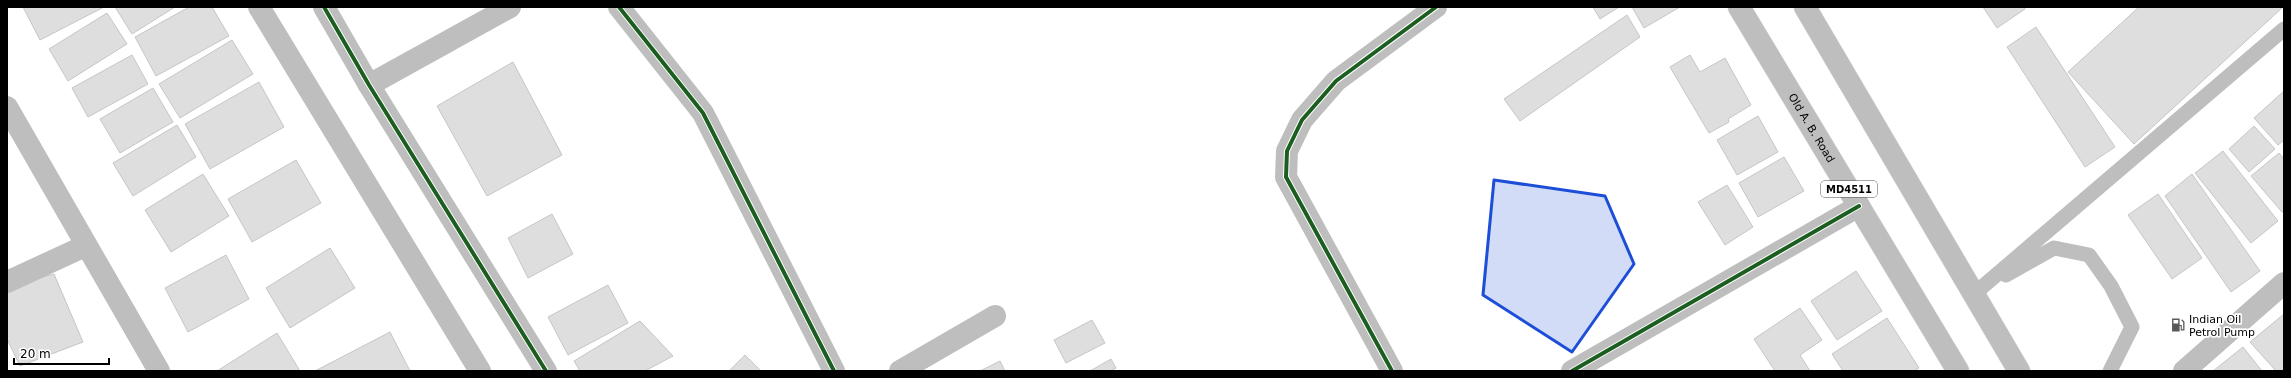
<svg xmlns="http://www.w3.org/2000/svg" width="2291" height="378" viewBox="0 0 2291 378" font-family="'DejaVu Sans',sans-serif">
<rect width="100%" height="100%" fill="#fff"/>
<g fill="#dedede" stroke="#c6c6c6">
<path d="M23,7H104L40,40Z"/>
<path d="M115,7H175L132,34Z"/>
<path d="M189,7H212L229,36L156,76L135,37Z"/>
<path d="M1593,7H1619L1600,19Z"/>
<path d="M1632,7H1680L1644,28Z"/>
<path d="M1983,7H2024L2025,9L1997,28Z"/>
<path d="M2139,7H2283L2134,144L2068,72Z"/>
<path d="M107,13L127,44L68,81L49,49Z"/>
<path d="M1627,15L1640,37L1520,121L1504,99Z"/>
<path d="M2036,27L2115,147L2085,167L2007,47Z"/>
<path d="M232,40L253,74L180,118L159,84Z"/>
<path d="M132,55L148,84L88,117L72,88Z"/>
<path d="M1690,55L1700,72L1725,58L1751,105L1728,119L1729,122L1709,133L1670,67Z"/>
<path d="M513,62L562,155L487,196L437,106Z"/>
<path d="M259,82L284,127L210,169L185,124Z"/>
<path d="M153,88L173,122L120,153L100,119Z"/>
<path d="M2284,91V140L2278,145L2254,118Z"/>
<path d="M1758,116L1778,152L1737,175L1717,140Z"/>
<path d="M177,125L196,157L133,196L113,163Z"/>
<path d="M2254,126L2275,149L2249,172L2229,149Z"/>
<path d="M2223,151L2278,221L2251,243L2195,173Z"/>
<path d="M2279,153L2284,159V211L2282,212L2251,176Z"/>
<path d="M1784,157L1804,191L1758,217L1739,183Z"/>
<path d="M296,160L321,203L252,242L228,199Z"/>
<path d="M203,174L229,216L171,252L145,210Z"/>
<path d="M2192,174L2260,271L2231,292L2165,196Z"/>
<path d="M1727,185L1753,227L1725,245L1698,202Z"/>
<path d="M2158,194L2202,258L2172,279L2128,215Z"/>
<path d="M552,214L573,254L528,278L508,238Z"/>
<path d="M330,248L355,288L290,328L266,288Z"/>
<path d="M226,255L249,299L188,332L165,288Z"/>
<path d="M1856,271L1882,311L1837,340L1811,301Z"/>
<path d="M54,274L83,342L20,366L7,339V286Z"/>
<path d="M608,285L628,323L568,355L548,317Z"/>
<path d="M1800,308L1822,340L1800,355L1810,371H1775L1754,339Z"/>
<path d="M2284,314V370L2276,371L2250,342Z"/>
<path d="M1887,318L1919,368L1914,371H1843L1832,354Z"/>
<path d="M1092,320L1105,343L1066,363L1054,340Z"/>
<path d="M640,321L673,356L645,371H580L574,361Z"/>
<path d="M390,332L410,371H315Z"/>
<path d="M277,333L300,371H217Z"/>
<path d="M2243,347L2262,371H2213Z"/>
<path d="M745,355L761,371H729Z"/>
<path d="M1111,359L1116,368L1110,371H1090Z"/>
<path d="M1000,361L1005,371H980Z"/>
</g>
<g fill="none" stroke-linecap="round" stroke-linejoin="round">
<g stroke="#dbdbdb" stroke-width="23">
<g id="primary">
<path id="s1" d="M1739,7L1958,371"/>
<path d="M1805,7L2019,371"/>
</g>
</g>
<g stroke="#bebebe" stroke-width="15">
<path d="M2006,275L2054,248L2089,255L2111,286L2132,327L2110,371"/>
<path d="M1974,294L2284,29"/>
</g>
<g stroke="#bebebe" stroke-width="22">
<path d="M259,7L480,371"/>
<path d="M324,7L369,85L546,371"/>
<path d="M619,7L703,113L834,371"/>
<path d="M369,85L510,7"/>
<path d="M7,107L159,371"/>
<path d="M7,282L85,246"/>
<path d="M900,371L995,316"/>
<path d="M1392,371L1286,177L1287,151L1302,120L1336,81L1436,7"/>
<path d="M1572,371L1859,206"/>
<path d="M2184,371L2284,283"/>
</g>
<use href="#primary" stroke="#bebebe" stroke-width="22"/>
<g stroke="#fff" stroke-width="6">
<g id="cycleway">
<path d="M324,7L369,85L546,371"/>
<path d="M619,7L703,113L834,371"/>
<path d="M1392,371L1286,177L1287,151L1302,120L1336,81L1436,7"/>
<path d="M1572,371L1859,206"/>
</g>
</g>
<use href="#cycleway" stroke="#1b5e20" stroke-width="4"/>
</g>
<path fill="#1d4ed8" fill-opacity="0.2" stroke="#1d4ed8" stroke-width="3" stroke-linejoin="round" d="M1494,180L1605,196L1634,264L1572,352L1483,295Z"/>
<defs>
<g id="fuel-bare" transform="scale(1.08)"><path d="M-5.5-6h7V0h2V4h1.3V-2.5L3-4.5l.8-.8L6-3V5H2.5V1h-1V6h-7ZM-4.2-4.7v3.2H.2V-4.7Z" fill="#595959" stroke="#fff" stroke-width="2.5" paint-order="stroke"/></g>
</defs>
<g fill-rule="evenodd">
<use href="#fuel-bare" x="2178" y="325"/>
</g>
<g text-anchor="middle" stroke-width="3.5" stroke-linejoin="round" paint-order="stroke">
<rect fill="#fff" stroke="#4c4c4c" stroke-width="1" x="1821" y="181" width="56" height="16" rx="3"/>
<g font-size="10" font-weight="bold" fill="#000">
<text x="1849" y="193">MD4511</text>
</g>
<g font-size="11" fill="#000" stroke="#fff">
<text dy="4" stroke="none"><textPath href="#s1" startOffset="141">Old A. B. Road</textPath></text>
</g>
<g font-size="11" fill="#000" stroke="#fff" text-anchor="start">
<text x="2189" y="323">Indian Oil<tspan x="2189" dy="13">Petrol Pump</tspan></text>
</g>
</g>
<rect width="2291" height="378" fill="none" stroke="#000000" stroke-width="16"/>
<path d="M14 358v6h95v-6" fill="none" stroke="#000000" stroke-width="2"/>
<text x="20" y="358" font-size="12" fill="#000000" stroke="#ffffff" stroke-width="3" paint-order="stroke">20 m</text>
</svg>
